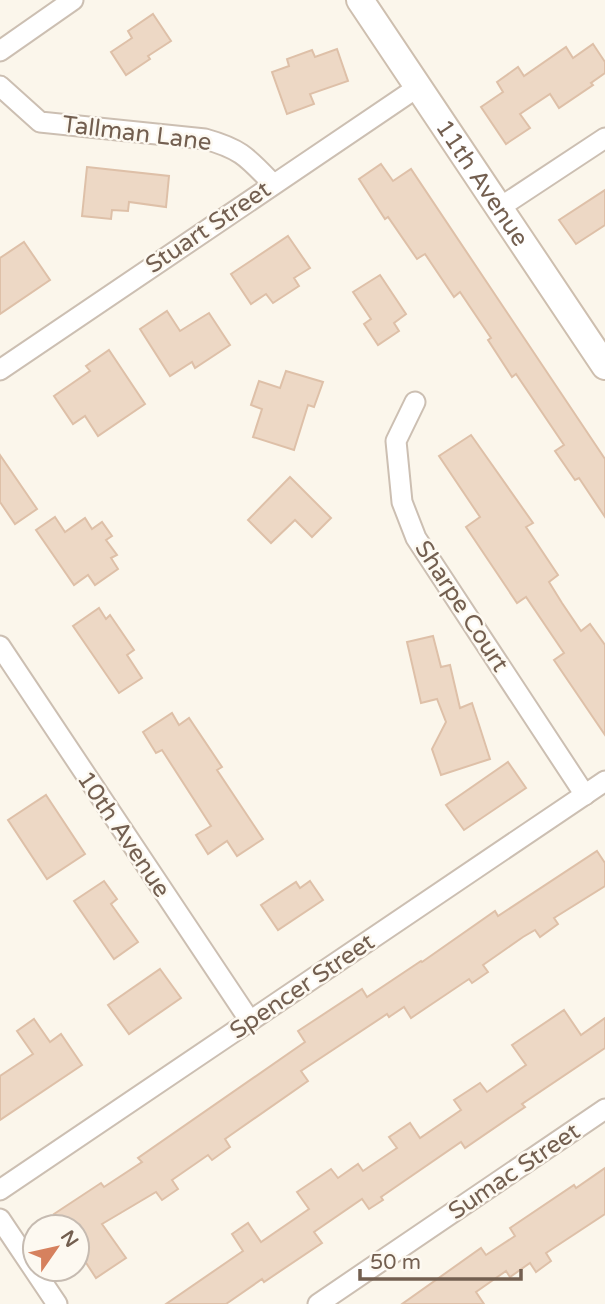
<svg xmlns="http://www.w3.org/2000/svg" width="605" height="1304" viewBox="0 0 605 1304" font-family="'Varela Round',sans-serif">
<rect width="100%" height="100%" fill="#fbf6eb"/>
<g fill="#edd8c5" stroke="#dec0a8" stroke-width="2">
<path d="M153,14L171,41L148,56L150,59L126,75L111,52L132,38L128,31Z"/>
<path d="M593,44L605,62V73L591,83L593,85L559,108L550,94L520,114L530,128L506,144L481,107L503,92L497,82L518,67L524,76L566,47L573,58Z"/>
<path d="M337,49L348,81L310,94L314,104L287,114L272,72L289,66L287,59L312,50L315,57Z"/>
<path d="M381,164L393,181L411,169L605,459V517L579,478L575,480L555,451L564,445L516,374L512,377L488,340L491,338L460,292L454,297L425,254L417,259L388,217L385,219L359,179Z"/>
<path d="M87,167L169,176L166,207L129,202L128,211L112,210L111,219L82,216Z"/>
<path d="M605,190V225L576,244L559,220Z"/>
<path d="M288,236L310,268L294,278L299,286L273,303L266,294L251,304L231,274Z"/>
<path d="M24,242L50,280L0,314V258Z"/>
<path d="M380,275L406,314L394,323L399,331L378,345L364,324L371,319L353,292Z"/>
<path d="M167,311L180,331L209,313L230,345L195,368L192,362L170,376L140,329Z"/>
<path d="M109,350L145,404L98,436L85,416L73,424L54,396L90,371L86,366Z"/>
<path d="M286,371L323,382L314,407L308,405L294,450L253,437L262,409L251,405L259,381L280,388Z"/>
<path d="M471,435L533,523L526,527L558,575L549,582L562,603L581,631L590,624L605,645V735L554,660L564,653L526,597L517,603L466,527L480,517L439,456Z"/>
<path d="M0,455L37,509L15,524L0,502Z"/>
<path d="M290,477L331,518L312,537L295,520L271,543L248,520Z"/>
<path d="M55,517L65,532L85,518L92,529L102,522L112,536L106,540L117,555L111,558L118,569L95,585L88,575L74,585L36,530Z"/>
<path d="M99,608L106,619L110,615L134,650L127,655L142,678L119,693L73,626Z"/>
<path d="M433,636L441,667L450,665L460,708L472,703L490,759L441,775L432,749L446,722L437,699L421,703L407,642Z"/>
<path d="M172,713L179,725L189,718L222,767L217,770L263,839L237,856L227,841L208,854L196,835L211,826L162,750L156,753L143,732Z"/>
<path d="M508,762L526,788L464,830L446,805Z"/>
<path d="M46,795L85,854L47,879L8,820Z"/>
<path d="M597,851L605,863V886L554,918L558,924L540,937L535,930L523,937L483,965L488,972L472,983L469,979L411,1018L404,1007L389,1017L387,1014L301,1071L308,1081L225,1139L230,1147L212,1160L208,1155L172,1180L178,1189L162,1200L156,1192L102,1224L126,1258L96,1278L77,1249V1227H63L54,1214L101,1183L104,1187L142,1162L138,1158L305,1042L298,1031L362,989L367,997L421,961L422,962L495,911L498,916Z"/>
<path d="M104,881L117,899L111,904L138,942L114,959L74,901Z"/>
<path d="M310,881L323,900L278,930L261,905L296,882L300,888Z"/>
<path d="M160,969L181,998L129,1034L108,1005Z"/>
<path d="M564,1010L581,1035L605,1018V1048L522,1104L525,1107L465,1148L461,1142L381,1197L383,1200L369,1209L362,1199L314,1232L322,1243L264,1282L262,1279L226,1304H166L243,1251L232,1234L248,1223L261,1242L309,1209L297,1192L331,1169L338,1178L358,1164L363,1171L397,1148L389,1137L410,1123L420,1138L461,1110L454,1100L480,1083L487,1092L526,1065L512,1045Z"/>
<path d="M34,1019L50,1042L61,1034L82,1065L0,1120V1076L33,1054L17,1031Z"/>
<path d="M605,1168V1214L546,1253L551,1261L536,1272L530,1263L510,1277L506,1271L476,1292L484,1304H402L481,1248L486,1255L515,1236L510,1228L574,1185L576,1188Z"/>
</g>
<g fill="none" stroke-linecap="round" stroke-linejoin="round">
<g stroke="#ccbfb2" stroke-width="23">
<g id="street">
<path d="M0,51L73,0"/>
<path d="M0,86L40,122L205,139C241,149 247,157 273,184"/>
<path d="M499,208L605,138"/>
<path d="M0,370L418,87"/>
<path d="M415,402L396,441L402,502L416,538L585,795"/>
<path d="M0,646L250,1021"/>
<path d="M0,1190L605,781"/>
<path d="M0,1219L57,1304"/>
<path d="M318,1304L605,1109"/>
</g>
</g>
<g stroke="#cebfaf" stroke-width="30">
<g id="secondary">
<path id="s1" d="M360,0L605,366"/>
</g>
</g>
<use href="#street" stroke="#fff" stroke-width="19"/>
<use href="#secondary" stroke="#fff" stroke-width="26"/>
</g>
<g text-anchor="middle" stroke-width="5" stroke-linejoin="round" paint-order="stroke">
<g font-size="24" fill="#735f50" stroke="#fdf9f1">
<text transform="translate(137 133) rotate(7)" y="8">Tallman Lane</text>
<text dy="8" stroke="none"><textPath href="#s1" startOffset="220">11th Avenue</textPath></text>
<text transform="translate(208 227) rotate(-34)" y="8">Stuart Street</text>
<text transform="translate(462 606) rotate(57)" y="8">Sharpe Court</text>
<text transform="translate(124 834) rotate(56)" y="8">10th Avenue</text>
<text transform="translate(302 986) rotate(-34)" y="8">Spencer Street</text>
<text transform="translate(514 1171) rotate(-34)" y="8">Sumac Street</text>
</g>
</g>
<g transform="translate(56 1248) rotate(56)"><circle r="33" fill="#fdf9f1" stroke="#c6bbb1" stroke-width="2"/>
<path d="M0-5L12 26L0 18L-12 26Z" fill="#d6815e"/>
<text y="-10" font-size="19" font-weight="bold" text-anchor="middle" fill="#735f50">N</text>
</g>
<path d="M360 1269v10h161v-10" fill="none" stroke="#735f50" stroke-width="3.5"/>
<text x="370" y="1269" font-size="21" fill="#735f50" stroke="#fdf9f1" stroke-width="5" paint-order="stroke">50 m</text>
</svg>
